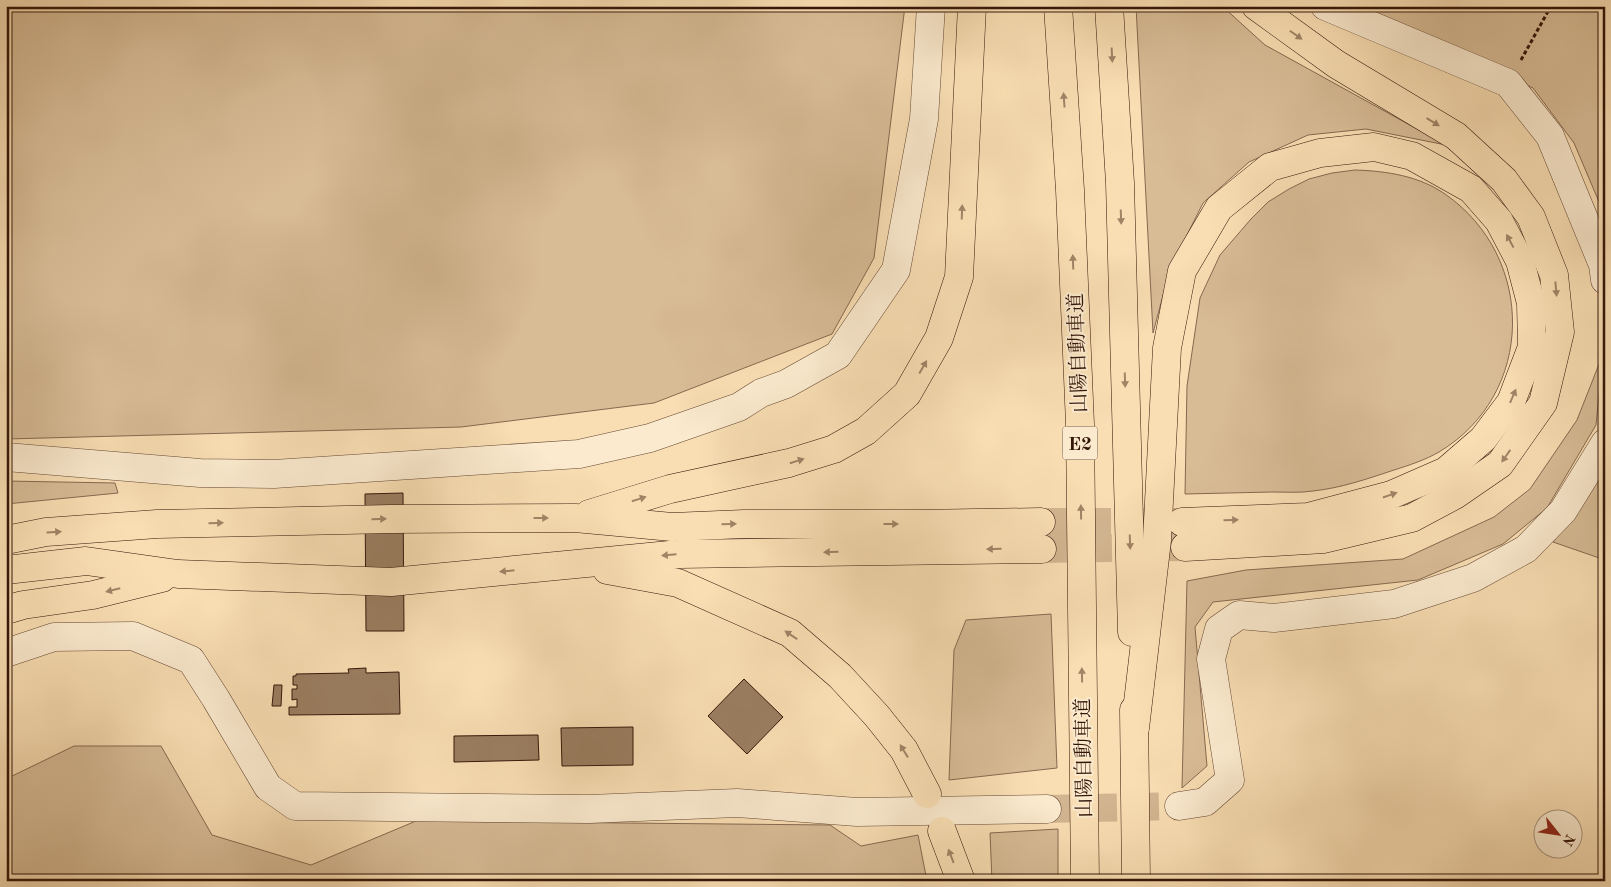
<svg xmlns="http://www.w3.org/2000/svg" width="1611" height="887" viewBox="0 0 1611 887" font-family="'Old Standard TT','Noto Serif JP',serif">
<rect width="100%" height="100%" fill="#f9deb3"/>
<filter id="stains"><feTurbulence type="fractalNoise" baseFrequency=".004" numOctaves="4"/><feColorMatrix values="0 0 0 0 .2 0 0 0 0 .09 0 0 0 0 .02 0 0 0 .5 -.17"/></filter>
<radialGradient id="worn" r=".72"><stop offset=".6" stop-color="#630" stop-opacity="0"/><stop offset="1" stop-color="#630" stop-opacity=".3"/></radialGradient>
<g fill="#d8bc96" stroke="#866950">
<path d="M6,6H905L874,258L832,334L654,403L461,427L6,439Z"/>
<path d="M1136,6H1222L1265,45L1446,145L1366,129L1308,135L1249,162L1203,203L1170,269L1153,333Z"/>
<path d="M1361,6H1605V216L1574,143L1533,88Z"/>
<path d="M1355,170C1387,171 1419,176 1445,194C1536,257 1536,394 1439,452C1425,460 1410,465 1394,470C1367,479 1341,488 1313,491C1300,493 1286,492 1272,492C1243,493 1214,493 1185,494L1187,386L1200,298L1220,255L1251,219L1268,202L1289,189L1309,179L1332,173Z"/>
<path d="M1603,354L1596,425L1547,508L1503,544L1418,580L1213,602L1195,627L1207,766L1182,788L1187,581L1246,570L1403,559L1494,517L1530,489L1577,420Z"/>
<path d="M1605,470V560L1553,542Z"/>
<path d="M6,481L115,483L118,493L6,504Z"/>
<path d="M1051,614L1057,768L949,780L954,650L966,620Z"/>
<path d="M74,746H161L212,835L311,865L416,821L830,825L861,846L918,835L927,881H6V779Z"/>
<path d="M1058,829V881H992L990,833Z"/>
</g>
<g fill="#9a7e61" stroke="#341609">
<path d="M403,493L404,631H366L365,494Z"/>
<path d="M366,668V673L399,672L400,714L289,715V707H297V699L292,700V689H297V685H293V676H296V674L349,673L348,669Z"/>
<path d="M744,679L783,717L747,754L708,716Z"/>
<path d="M274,685H282L281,706H272Z"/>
<path d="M633,727V765L562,766L561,728Z"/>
<path d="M538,735L539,760L454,762V736Z"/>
</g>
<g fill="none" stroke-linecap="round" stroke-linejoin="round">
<path stroke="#d2b691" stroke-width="28" stroke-dasharray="28 14" stroke-linecap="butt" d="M1047,809L1179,806"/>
<g stroke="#d2b691" stroke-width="28" stroke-dasharray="28 14" stroke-linecap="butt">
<path d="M1041,522H1182"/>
<path d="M1042,549L1185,547"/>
</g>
<g stroke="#654834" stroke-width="29">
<g id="minor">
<path d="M1325,6L1508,83L1550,136L1603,265L1605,280"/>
<path d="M6,457L200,473L274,474L579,454L650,438L739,407L761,393L786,384L838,355L896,270L924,119L931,6"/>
<path d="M6,653L54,637L133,636L191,660L216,699L268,787L295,806L589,809L737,803L857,812L1047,809"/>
<path d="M1179,806L1205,802L1230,780L1211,659L1219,629L1239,615L1274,618L1394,604L1473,578L1526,549L1563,511L1605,443"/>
</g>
</g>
<g stroke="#341609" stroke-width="29">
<g id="highway">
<path d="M1058,6L1070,190L1080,424L1085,881"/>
<path d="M1109,6L1120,183L1132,632"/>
<path d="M589,514L670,489L789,463L834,449L866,431L907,394L939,338L959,277L972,6"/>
<path d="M6,540L46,532L157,524L391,519L575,518L672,527L744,524H918L1041,522"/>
<path d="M1185,547L1324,539L1412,518L1455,495L1500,464L1543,403L1560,332L1554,275L1531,217L1504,180L1456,136L1336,64L1256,6"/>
<path d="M6,570L86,561L178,574L391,582L680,554L1042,549"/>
<path d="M607,570L678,583L790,633L840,676L877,716L904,750L927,794"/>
<path d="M6,610L23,605L93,595L162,578"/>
<path d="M1134,710L1136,881"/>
<path d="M1135,728L1157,540L1167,348L1182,271L1219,208L1270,167L1320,153L1374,147L1412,156L1471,189L1499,221L1520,261L1531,303L1532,347L1511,402L1483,439L1446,471L1391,495L1308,517L1182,522"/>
<path d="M942,831L961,881"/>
</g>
</g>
<path stroke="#341609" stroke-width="3" stroke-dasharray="4 2.5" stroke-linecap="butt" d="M1521,60L1551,6"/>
<use href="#minor" stroke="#fbeace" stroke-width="28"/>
<use href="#highway" stroke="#f9deb3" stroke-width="28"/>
</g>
<defs><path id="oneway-solid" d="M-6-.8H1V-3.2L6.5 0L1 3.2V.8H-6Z" transform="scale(1.25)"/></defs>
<g fill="#a08466">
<use href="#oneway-solid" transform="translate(1296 35) rotate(35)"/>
<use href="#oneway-solid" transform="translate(1112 55) rotate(87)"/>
<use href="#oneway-solid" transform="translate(1064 100) rotate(-94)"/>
<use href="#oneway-solid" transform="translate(1433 122) rotate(31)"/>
<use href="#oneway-solid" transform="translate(962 212) rotate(-88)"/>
<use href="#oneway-solid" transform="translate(1121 217) rotate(88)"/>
<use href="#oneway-solid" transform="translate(1510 241) rotate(-118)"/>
<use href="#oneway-solid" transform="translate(1073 262) rotate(-92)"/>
<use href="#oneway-solid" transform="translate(1556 289) rotate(85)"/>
<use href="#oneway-solid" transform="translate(923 367) rotate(-60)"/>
<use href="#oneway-solid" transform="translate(1125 380) rotate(88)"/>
<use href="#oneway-solid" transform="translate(1513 396) rotate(-67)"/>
<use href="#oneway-solid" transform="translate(1506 456) rotate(125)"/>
<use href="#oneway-solid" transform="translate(797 461) rotate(-17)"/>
<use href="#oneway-solid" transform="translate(1390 495) rotate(-19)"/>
<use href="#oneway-solid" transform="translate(639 499) rotate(-17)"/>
<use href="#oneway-solid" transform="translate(1081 512) rotate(-91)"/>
<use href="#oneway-solid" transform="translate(541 518)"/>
<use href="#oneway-solid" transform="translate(379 519) rotate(-1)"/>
<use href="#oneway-solid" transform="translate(1231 520) rotate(-2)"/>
<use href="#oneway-solid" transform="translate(216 523) rotate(-1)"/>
<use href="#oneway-solid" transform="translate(729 524) rotate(-2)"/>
<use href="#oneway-solid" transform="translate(891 524)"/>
<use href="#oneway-solid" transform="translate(54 532) rotate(-4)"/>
<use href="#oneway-solid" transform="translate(1130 542) rotate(88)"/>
<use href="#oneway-solid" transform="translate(994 549) rotate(179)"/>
<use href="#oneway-solid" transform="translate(831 552) rotate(179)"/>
<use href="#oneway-solid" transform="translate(669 555) rotate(175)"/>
<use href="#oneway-solid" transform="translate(507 571) rotate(174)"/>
<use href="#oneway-solid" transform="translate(113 590) rotate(166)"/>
<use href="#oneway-solid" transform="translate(791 635) rotate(-146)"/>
<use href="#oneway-solid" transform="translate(1082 675) rotate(-91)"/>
<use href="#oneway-solid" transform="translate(904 751) rotate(-122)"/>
<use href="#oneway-solid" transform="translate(951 856) rotate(-111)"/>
</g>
<g text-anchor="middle" stroke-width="4" stroke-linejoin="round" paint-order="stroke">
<rect fill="#fbeace" stroke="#705644" stroke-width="1" x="1062.5" y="426.5" width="35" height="33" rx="4"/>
<g font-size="19" font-weight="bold" fill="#341609">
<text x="1080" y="450">E2</text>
</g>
<g font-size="20" fill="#341609" stroke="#fbeace">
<text transform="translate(1077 353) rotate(-92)" y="7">山陽自動車道</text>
<text transform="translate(1083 758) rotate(-91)" y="7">山陽自動車道</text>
</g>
</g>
<rect width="1611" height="887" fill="none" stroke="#f9deb3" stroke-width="25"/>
<rect x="8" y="8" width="1596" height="872" fill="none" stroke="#341609" stroke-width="2.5"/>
<rect x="12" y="12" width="1586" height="862" fill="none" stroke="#341609"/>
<g transform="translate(1558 834) rotate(120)"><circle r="24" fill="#fbeace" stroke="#ab957f"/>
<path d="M0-4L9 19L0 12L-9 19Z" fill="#8f2418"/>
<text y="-8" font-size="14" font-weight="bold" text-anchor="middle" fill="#341609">N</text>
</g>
<rect width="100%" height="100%" filter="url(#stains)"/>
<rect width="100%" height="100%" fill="url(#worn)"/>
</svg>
